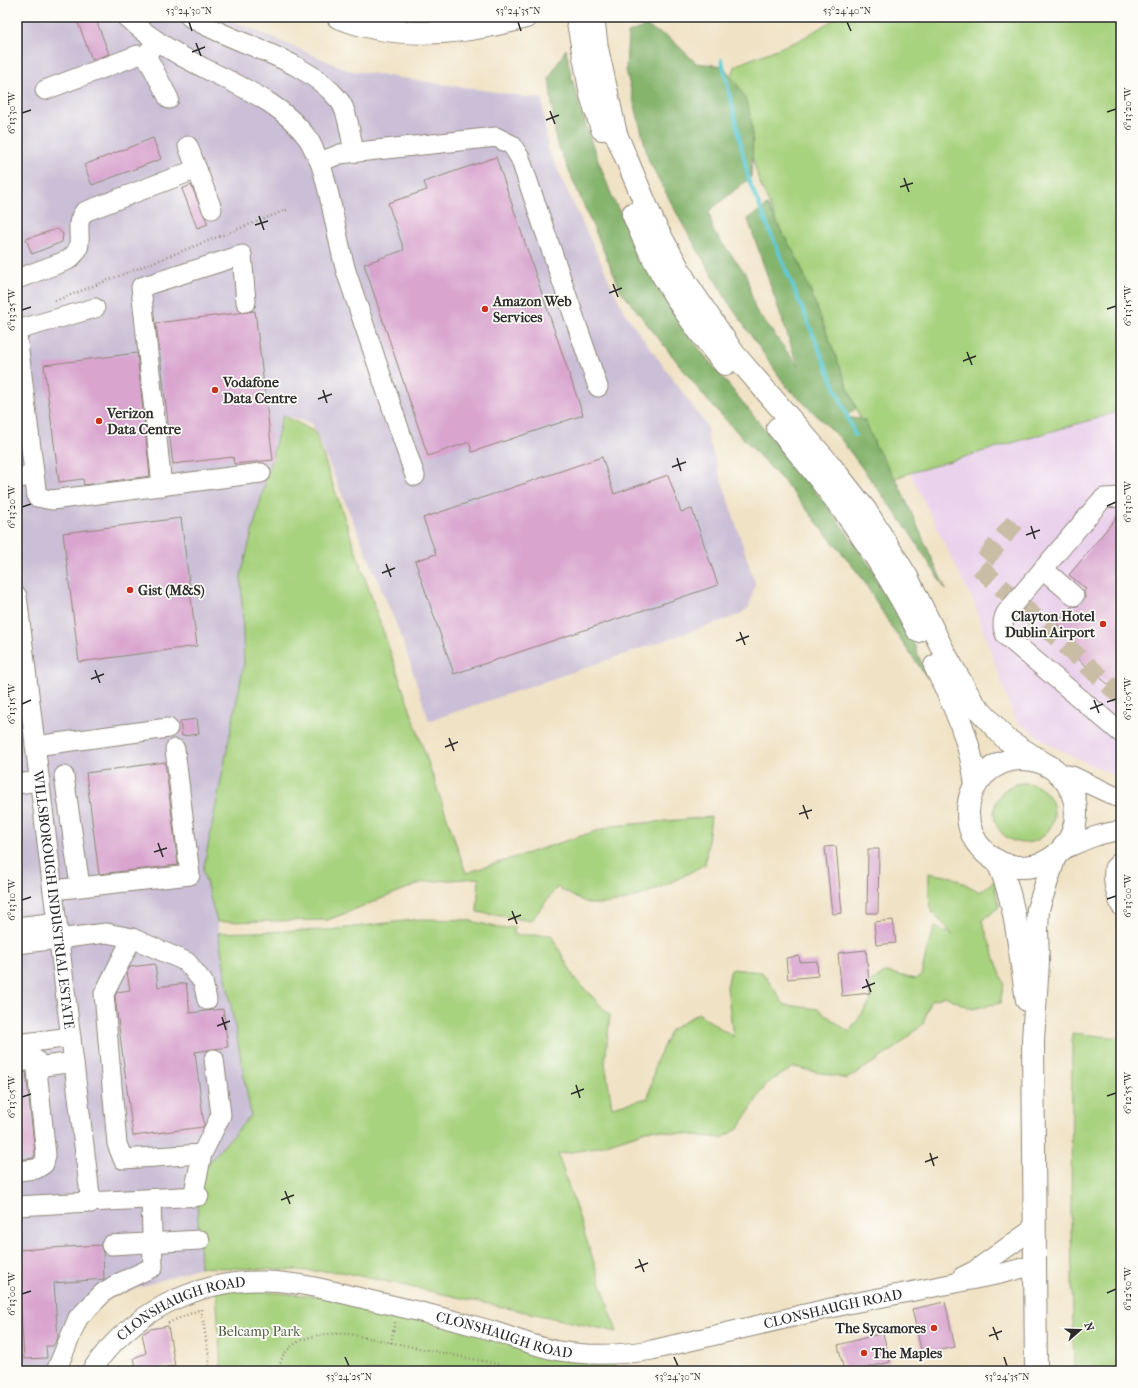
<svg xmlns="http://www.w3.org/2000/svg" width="1138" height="1388" viewBox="0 0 1138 1388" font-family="'IM FELL French Canon',serif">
<rect width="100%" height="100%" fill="#fdfcf7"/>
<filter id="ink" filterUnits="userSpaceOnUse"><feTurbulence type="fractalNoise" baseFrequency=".025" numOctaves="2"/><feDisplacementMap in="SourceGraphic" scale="8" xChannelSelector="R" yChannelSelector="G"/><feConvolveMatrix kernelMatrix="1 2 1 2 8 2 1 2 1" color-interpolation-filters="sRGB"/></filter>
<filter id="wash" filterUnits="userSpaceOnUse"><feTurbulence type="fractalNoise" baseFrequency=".012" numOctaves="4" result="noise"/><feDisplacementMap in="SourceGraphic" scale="16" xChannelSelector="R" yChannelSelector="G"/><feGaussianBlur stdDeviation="0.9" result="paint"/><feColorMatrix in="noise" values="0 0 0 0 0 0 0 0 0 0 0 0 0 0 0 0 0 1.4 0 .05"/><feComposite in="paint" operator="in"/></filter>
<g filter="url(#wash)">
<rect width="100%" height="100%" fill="#f0e2c5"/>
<path fill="#ead1ec" d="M1121,411V779L1050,745L1015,720L973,601L910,473Z"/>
<path fill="#cabfd6" d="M17,17H224L348,70L542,99L548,149L624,312L707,426L708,438L755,583L749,607L739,615L429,721L401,636L312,423L283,415L241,575L244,664L203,871L217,922L251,1115L196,1177L200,1267L93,1303L55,1371H17Z"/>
<g fill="#a7d27e" stroke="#697e54">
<path d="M838,17H1121V411L910,473L893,479L872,446L758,178L731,77L736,65L798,41Z"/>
<path d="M283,415L315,432L466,873L612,826L711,817L705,864C676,881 628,906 593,904C585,904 566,892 557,887L531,921L477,912L479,878L423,882L328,920L217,922L203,871L244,664L241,575Z"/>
<circle cx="1024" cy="813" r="30"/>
<path d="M929,873L952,877L980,892L994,881L999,907L982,921L1004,984L1000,1003L972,1009L945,996L930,1001L923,1024L896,1048L847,1079L794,1067L767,1083L738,1129L722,1138L675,1133L652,1129L591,1149L558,1154L617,1332L342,1272L200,1267L196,1177L251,1115L218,933L329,930L421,919L467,920L504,929L514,926V935H551L575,979L610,1015L605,1063L612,1107L648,1098L656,1062L671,1030L698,1013L733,1037L727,987L731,969L762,972L785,1005L818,1009L849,1032L871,1001L868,984L886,972L915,979L921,976L927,949L935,927L953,935L932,912L929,897Z"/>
<path d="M1072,1033L1121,1038V1371H1074L1071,1227Z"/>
<path d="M216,1287L345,1299L616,1365L620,1371H221Z"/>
</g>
<g fill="#85b46d" stroke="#58704c">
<path d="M646,26L671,39L696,63L723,66C729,74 735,81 740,89C756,115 753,148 751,177L709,211L713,231L746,274L755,309L798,366L748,219L767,205L799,262L856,408L846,417L865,420L876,447L899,485L946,590L908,530L840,438L786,386L728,302L682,223L649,161L626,70L628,33Z"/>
<path d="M566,49L571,76L590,139L613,199L656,282L683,329L831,511L899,607L928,679L892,628L862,578L785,483L708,401L621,291L556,141L549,78Z"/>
</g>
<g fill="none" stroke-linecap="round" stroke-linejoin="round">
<path stroke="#5ecad5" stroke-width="4" d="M722,60L749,181L855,435"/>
</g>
<g id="blocks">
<g fill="#d9a5cf">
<path d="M76,17H95L109,54L92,60Z"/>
<path d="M153,138L161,159L92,185L84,165Z"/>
<path d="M496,157L583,415L472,452L469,442L428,456L364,264L404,250L388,203L427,190L424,182Z"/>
<path d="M191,185L208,224L197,228L182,189Z"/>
<path d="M57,229L63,234L62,242L32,254L26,239Z"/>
<path d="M255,311L273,460L234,464L233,457L173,464L156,323Z"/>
<path d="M137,353L150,476L84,485L83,479L59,482L44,365Z"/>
<path d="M602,457L614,494L668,475L681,512L692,509L718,585L454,674L415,561L436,554L423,518Z"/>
<path d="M1121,512V695L1066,649L1074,639L1057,624L1071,607L1078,606L1085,598L1084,591L1086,589L1069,575Z"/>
<path d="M181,518L197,646L79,662L63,533Z"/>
<path d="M197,719L199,734L182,736L180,721Z"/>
<path d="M165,762L178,865L99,874L86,773Z"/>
<path d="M836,846L842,913L832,914L825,847Z"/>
<path d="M868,849H879L878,913H867Z"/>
<path d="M893,920L896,943L876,945L874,922Z"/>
<path d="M866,950L870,993L842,996L838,953Z"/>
<path d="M799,956L800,962L817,961L818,976L788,979L786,958Z"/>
<path d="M155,964L158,987L186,983L190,1013L223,1009L228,1047L195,1052L204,1125L203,1127L133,1136L115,996L117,992L130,990L127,972L130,967Z"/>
<path d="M26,1072L35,1154L33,1158L17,1160V1074Z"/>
<path d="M100,1245L103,1252L104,1279L54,1283L58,1338L53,1346H46L47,1358L24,1359L17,1250Z"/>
<path d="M945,1302L955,1347L922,1354L912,1309Z"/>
<path d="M168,1326L175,1366L137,1371L134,1358L146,1353L142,1334L150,1329Z"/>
<path d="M883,1333L890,1362L854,1371H844L838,1345Z"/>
</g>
</g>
</g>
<g filter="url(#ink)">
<use href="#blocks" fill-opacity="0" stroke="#8e8678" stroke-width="1"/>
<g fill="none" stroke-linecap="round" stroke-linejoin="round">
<path stroke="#c9bda6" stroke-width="19" stroke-dasharray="19 10" stroke-linecap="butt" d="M1015,522L979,567L1121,696"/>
<g stroke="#8e8678" stroke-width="21">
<g id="minor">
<path d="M126,17C149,37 175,54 202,67C241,87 283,103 309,140C313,147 316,155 320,162"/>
<path d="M190,17C235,45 304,57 339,100C348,110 351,139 354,152"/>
<path d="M146,55L169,99"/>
<path d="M45,90L138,55H146L157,41"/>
<path d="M188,146L212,209"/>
<path d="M17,279L68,260C84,248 78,240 79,224C79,220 82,215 84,212L197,169"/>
<path d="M17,330L95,308"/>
<path d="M17,335L37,497L52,500L261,473"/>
<path d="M415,476L346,271C336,235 332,198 320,162L340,154L496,137L512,145L520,158L598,387"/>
<path d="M17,478L33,476"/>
<path d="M162,486L141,287L242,255L246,302"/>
<path d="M1121,497L1104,498L1099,503L1006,613C1002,621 1002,628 1006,636L1121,733"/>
<path d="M1043,569L1074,596"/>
<path id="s1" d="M17,596L91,1203"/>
<path d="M35,746L168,728"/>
<path d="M1059,773L1072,776L1121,799"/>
<path d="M64,776L80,886"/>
<path d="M17,784L40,781"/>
<path d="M1062,850C1081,842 1100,832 1121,831"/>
<path d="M1121,861L1114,868C1112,882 1115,893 1121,906"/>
<path d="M53,890L190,875L175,749"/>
<path d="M17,927L57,922"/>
<path d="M132,938L104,994L117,1144L123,1159L202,1154"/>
<path d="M17,944L106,933L132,938L187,962L203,982L207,1000"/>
<path d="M17,1044L71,1037"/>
<path d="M17,1062L36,1060L46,1155L44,1164L36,1169L17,1171"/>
<path d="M37,1067L74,1062"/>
<path d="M193,1197L202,1154L221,1115L214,1059"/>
<path d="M17,1206L199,1196"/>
<path d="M111,1245L200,1240"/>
<path d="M962,1277L974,1271L1030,1231L1034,1225"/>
<path d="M56,1371L78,1318L104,1292L117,1284L153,1267L151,1200"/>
<path id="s2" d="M91,1371C130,1313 196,1279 266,1281C301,1282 336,1292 369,1300C410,1309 450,1319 490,1330C512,1337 536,1347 559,1351C590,1356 621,1355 652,1350L848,1304L996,1275L1034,1265"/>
</g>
</g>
<g stroke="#8e8678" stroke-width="24">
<g id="major">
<path d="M577,17L591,95L602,129"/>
<path d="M593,17L597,48L616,134L654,224L687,284L734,354L829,464L866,511L907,577L946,656L973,703L1006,739L1042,762"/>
<path d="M633,214C655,269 687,319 725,364"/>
<path d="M778,428C831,491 881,556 918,631"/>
<path d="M935,666C954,704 971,742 976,785"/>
<circle cx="1022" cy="813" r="54"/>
<path d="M997,861C1016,898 1020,957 1027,1000"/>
<path d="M1036,1371L1033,1040L1038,962L1037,930L1038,909L1055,856"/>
</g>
</g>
<g stroke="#8e8678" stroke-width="24">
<path id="highway" d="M338,17C397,41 466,34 526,17"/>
</g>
<g stroke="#8e8678" stroke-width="2.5" stroke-dasharray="1 3" stroke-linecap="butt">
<path d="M55,301L289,209"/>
<path d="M168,1323L201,1309L209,1357V1371"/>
<path d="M391,1343L395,1322"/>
<path d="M278,1371C280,1366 281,1360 283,1356C297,1334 326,1333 349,1334L532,1371"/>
</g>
<use href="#minor" stroke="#fff" stroke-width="19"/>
<use href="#major" stroke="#fff" stroke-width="22"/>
<use href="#highway" stroke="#fff" stroke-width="22"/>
</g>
</g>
<path fill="none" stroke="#2b2b2b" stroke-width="1.5" d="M189,22L192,31M518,22L521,31M847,22L851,31M196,43L201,56M192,52L205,47M550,111L555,124M1107,112L1116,109M22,113L31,110M546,120L559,115M904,178L909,192M900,187L913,183M259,216L264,230M255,225L268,221M613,284L618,297M609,293L622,288M1107,309L1116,306M22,310L31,307M967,352L972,365M963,361L976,356M323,390L327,403M318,399L332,394M677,458L681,471M672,467L686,462M1107,506L1116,502M22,507L31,504M1031,526L1035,539M1026,535L1040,530M386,564L391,577M382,573L395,568M740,632L745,645M736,641L749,636M95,670L100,683M91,679L104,674M1094,700L1099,713M1107,702L1116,699M22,704L31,700M1090,709L1103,704M449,738L454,751M445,747L458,742M803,805L808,819M799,814L812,810M158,843L163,857M154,852L167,848M1107,899L1116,896M22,900L31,897M512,911L517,924M508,920L521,915M866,979L871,992M862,988L875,983M222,1017L226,1030M217,1026L230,1021M576,1085L580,1098M571,1094L584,1089M1107,1096L1116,1093M22,1097L31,1094M930,1153L934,1166M925,1162L938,1157M285,1191L290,1204M281,1200L294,1195M639,1259L644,1272M635,1268L648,1263M1107,1293L1116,1289M22,1294L31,1291M993,1327L998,1340M989,1336L1002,1331M345,1357L349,1366M674,1357L678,1366M1004,1357L1007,1366"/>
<g fill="#c8321e" stroke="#fdfcf7" stroke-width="1.5">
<circle cx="485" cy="309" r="4"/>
<circle cx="215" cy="390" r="4"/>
<circle cx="99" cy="421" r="4"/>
<circle cx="130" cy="590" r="4"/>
<circle cx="1103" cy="624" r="4"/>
<circle cx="934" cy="1328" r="4"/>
<circle cx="864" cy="1353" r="4"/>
</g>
<g text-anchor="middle" stroke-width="3.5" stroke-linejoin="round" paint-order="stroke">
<g font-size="14" font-weight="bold" fill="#2b2b2b" stroke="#fdfcf7" text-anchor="start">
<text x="493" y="306">Amazon Web<tspan x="493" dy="16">Services</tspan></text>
<text x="223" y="387">Vodafone<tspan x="223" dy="16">Data Centre</tspan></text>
<text x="107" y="418">Verizon<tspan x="107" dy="16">Data Centre</tspan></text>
<text x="138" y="595">Gist (M&amp;S)</text>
<text x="1095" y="621" text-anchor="end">Clayton Hotel<tspan x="1095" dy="16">Dublin Airport</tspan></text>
<text x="926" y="1333" text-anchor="end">The Sycamores</text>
<text x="872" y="1358">The Maples</text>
</g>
<g font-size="14" fill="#2b2b2b" stroke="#fdfcf7">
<text dy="5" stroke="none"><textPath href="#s1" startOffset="306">WILLSBOROUGH INDUSTRIAL ESTATE</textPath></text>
<text dy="5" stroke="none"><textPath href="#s2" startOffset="786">CLONSHAUGH ROAD</textPath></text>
<text dy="5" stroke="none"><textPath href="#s2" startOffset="114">CLONSHAUGH ROAD</textPath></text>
<text dy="5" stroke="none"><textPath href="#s2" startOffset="450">CLONSHAUGH ROAD</textPath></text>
</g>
<g font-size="14" fill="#505d44" stroke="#fdfcf7">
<text x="259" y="1336">Belcamp Park</text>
</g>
</g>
<rect width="1138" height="1388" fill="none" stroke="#fdfcf7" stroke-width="44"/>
<g transform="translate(1080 1330) rotate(70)" stroke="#fdfcf7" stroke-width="3" paint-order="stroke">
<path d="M0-3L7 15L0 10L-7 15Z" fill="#2b2b2b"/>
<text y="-6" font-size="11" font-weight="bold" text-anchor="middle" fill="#2b2b2b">N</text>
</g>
<rect x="22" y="22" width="1094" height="1344" fill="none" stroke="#2b2b2b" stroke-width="1.5"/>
<g font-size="10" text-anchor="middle" fill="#2b2b2b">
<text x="189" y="14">53°24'30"N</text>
<text x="518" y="14">53°24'35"N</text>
<text x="847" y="14">53°24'40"N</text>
<text transform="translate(1127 109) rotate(-90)" y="4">6°13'20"W</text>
<text transform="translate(11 113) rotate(-90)" y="4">6°13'30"W</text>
<text transform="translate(1127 306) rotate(-90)" y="4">6°13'15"W</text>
<text transform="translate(11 310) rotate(-90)" y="4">6°13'25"W</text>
<text transform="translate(1127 502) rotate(-90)" y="4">6°13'10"W</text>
<text transform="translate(11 507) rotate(-90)" y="4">6°13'20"W</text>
<text transform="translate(1127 699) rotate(-90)" y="4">6°13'05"W</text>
<text transform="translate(11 704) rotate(-90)" y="4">6°13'15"W</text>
<text transform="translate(1127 896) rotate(-90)" y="4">6°13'00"W</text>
<text transform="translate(11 900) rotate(-90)" y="4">6°13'10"W</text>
<text transform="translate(1127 1093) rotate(-90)" y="4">6°12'55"W</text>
<text transform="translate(11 1097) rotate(-90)" y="4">6°13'05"W</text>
<text transform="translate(1127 1289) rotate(-90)" y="4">6°12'50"W</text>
<text transform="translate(11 1294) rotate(-90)" y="4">6°13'00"W</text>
<text x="349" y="1380">53°24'25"N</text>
<text x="678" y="1380">53°24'30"N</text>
<text x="1007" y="1380">53°24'35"N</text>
</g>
</svg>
